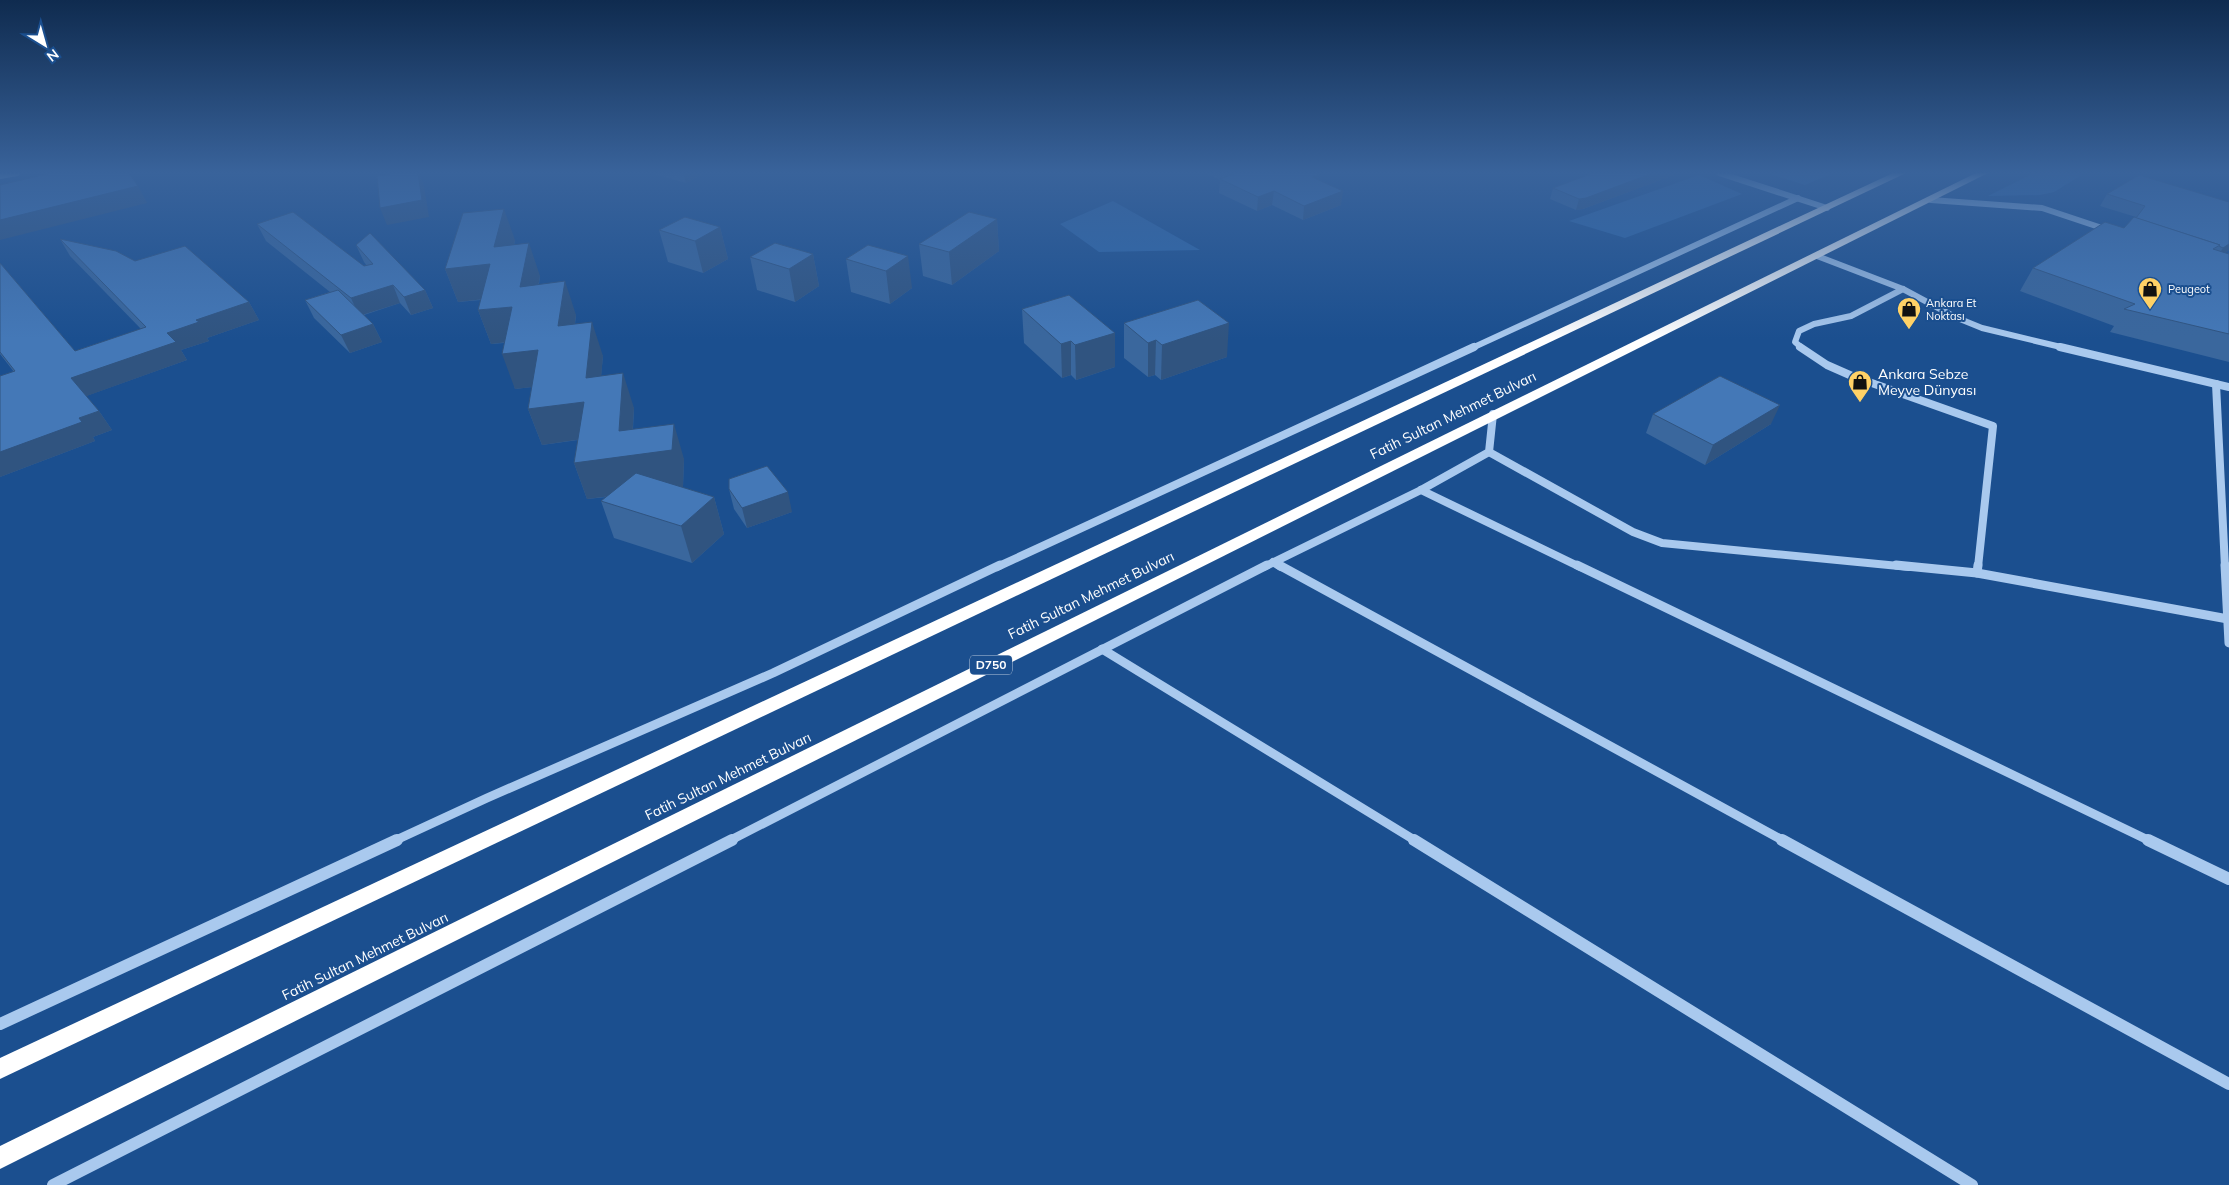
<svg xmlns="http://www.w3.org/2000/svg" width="2229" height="1185" viewBox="0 0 2229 1185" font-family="Mulish,sans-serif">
<rect width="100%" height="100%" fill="#1b4f8f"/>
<g fill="#2e69ad">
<path d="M1767,173H1833L1805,185Z"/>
<path d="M2034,173H2079L2080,176L2054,192L2040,195L1988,196Z"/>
<path d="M1699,175L1742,194L1625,238L1569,221Z"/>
<path d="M1113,201L1200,250L1099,252L1060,224Z"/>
</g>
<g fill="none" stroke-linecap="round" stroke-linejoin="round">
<g stroke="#a9c9ee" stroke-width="6">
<path d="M1719,173L1827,208"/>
<path d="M0,176L17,173"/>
<path d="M1931,200L2042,208L2108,230"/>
<path d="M1817,256L1903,289L1955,317L1982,328L2065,348"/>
<path d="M1472,348L1798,198"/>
<path d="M1802,348L1795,342L1799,331L1814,324L1851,316L1903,289"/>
</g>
<g stroke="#a9c9ee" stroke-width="8">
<path d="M1800,347L1827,365L1852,376L1993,426L1978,567"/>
<path d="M2060,347L2229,387"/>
<path d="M2216,384L2225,567"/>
<path d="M1489,452L1633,532L1662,543L1909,567"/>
<path d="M1421,490L1580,567"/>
<path d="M1273,562L1281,567"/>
<path d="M997,567L1474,347"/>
<path d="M1264,567L1421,490L1489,452L1493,414"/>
</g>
<g stroke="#a9c9ee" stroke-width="9">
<path d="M1279,565L1784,841"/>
<path d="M1577,565L2150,841"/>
<path d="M1896,565L1977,573L2228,619"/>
<path d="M2225,565L2229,643"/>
<path d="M1977,573L1978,565"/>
<path d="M1102,649L1416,841"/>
<path d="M394,841L487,798L773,673L1000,565"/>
<path d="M729,841L1267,565"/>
</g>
<g stroke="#a9c9ee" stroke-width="12">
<path d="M1414,840L1972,1185"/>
<path d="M1782,840L2229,1084"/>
<path d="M2148,840L2229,879"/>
<path d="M0,1024L397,840"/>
<path d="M53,1185L732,840"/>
</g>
<g fill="#fff" fill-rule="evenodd">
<path d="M1893,173H1906L0,1079V1058Z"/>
<path d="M1976,173H1988L0,1169V1146Z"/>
</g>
</g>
<g fill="#3a679d">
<path d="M650,173H705L686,183Z"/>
<path d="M1208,173H1315L1319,175L1318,180L1341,205L1303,220L1272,205L1257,211L1219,193L1220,180L1208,174Z"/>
<path d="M1674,175L1583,209L1576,210L1550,199L1553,188Z"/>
<path d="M2107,194L2229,202V250L2225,253L2229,254V362L2110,332L2114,326L2020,291L2033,268L2124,228L2136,217L2100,206Z"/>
<path d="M997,219L999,251L952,285L923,276L919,244Z"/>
<path d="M257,224L364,266H367L364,262L356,245L425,290L433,308L411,315L400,303L364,315L373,324L382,342L350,353L314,318L305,300L330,292L266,241Z"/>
<path d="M720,227L728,259L703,273L668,262L659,230Z"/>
<path d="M60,239L135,261L249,302L259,320L207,338L209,341L181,350L187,360L86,396L99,411L112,430L93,437L95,441L0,477V376L14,372L0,354V263L75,351L141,329L70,256Z"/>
<path d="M515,240L514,245L540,276L539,284L576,315L575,324L603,356L601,376L634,408L633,429L684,459L683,487H681L714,497L724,534L692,563L614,538L601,501L607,497L587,499L574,463L578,440L542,445L528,409L532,387L515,389L504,343L491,344L478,310L481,300L458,302L445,269Z"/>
<path d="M868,245L912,288L890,304L851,292L846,259Z"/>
<path d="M813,254L819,286L795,302L757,290L750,257Z"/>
<path d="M1022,309L1115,367L1076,380L1071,375L1062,378L1024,343Z"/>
<path d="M1124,323L1227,357L1161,380L1155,375L1148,377L1124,358Z"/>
<path d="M1653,414L1771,424L1705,465L1646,433Z"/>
<path d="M729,489L792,512L747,528L734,509Z"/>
</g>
<g fill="#305480">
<path d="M418,173H419L424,186L429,217L387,225L380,208Z"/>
<path d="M683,173H705L686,183Z"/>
<path d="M1653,173H1674V175L1583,209L1576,210L1579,199Z"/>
<path d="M1319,175L1318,188L1312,177Z"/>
<path d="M138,186L147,203L0,240V220Z"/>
<path d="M1274,191L1272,205L1257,211L1258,197Z"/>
<path d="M1343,191L1341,205L1303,220L1304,206Z"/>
<path d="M504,209L515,240L506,279L494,247Z"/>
<path d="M997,219L999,251L952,285L949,252Z"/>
<path d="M720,227L728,259L703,273L695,241Z"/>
<path d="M529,243L540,276L532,320L520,287Z"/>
<path d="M2229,244V250L2215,260L2223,248Z"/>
<path d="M813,254L819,286L795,302L789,269Z"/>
<path d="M908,256L912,288L890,304L886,271Z"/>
<path d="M490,264L502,297L458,302L445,269Z"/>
<path d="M565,281L576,315L570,361L558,326Z"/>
<path d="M393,285L400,303L359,316L351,298Z"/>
<path d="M425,290L433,308L411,315L404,297Z"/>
<path d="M249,302L259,320L207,338L209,341L181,350L187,360L84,397L71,378L196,320Z"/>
<path d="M512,307L524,340L491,344L478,310Z"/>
<path d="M592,322L603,356L598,413L586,378Z"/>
<path d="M1229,323L1227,357L1161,380L1162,345Z"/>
<path d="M373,324L382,342L350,353L341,335Z"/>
<path d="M1115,333V367L1076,380L1075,345Z"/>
<path d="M1156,340L1155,375L1148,377V343Z"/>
<path d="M1071,341V375L1062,378L1061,344Z"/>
<path d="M538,350L550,385L515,389L502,354Z"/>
<path d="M623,373L634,408L631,456L674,424L684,459L683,487L587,499L574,463L619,431Z"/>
<path d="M584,402L596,437L542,445L528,409Z"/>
<path d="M1780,405L1771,424L1705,465L1713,445Z"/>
<path d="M99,411L112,430L93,437L95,441L0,477V452L79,418Z"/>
<path d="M788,492L792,512L747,528L742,508Z"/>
<path d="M714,497L724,534L692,563L681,526Z"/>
</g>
<g fill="#4478b7" stroke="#305480">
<path d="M51,173H129L138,186L0,220V185Z"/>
<path d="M397,173H418L422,200L380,208L377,176Z"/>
<path d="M1235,173H1315L1319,175L1312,177L1343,191L1304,206L1274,191L1258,197L1220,179L1236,173Z"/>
<path d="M1593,173H1653L1586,198L1579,199L1553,188Z"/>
<path d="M2139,175L2229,202V244L2223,248L2219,246L2220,245L2136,218L2145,206L2107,194Z"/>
<path d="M504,209L494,247L529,243L520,287L565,281L558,326L592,322L586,378L623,373L619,431L674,424L672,450L574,463L584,402L528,409L538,350L502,354L512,307L478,310L490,264L445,269L463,213Z"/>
<path d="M293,212L364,266L373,264L356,245L370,233L425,290L404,297L393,285L351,298L257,224Z"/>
<path d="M969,212L997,219L949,252L919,244Z"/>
<path d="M685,217L720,227L695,241L659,230Z"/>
<path d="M2134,217L2220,245L2213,249L2229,254V334L2124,309L2135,304L2033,268L2105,222L2124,228Z"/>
<path d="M60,239L116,251L135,261L185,246L249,302L196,320L199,322L167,333L176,342L71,378L99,411L79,418L82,422L0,452V376L15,371L0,352V263L75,351L146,327Z"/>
<path d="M775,243L813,254L789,269L750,257Z"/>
<path d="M868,245L908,256L886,271L846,259Z"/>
<path d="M338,290L373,324L341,335L305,300Z"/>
<path d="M1069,295L1115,333L1075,345L1071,341L1061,344L1022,309Z"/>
<path d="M1198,300L1229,323L1162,345L1156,340L1148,343L1124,323Z"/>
<path d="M1720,376L1780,405L1713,445L1653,414Z"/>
<path d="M767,466L788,492L742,508L729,489V479Z"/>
<path d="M636,473L714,497L681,526L601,501Z"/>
</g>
<linearGradient id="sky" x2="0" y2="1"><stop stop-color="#0f2b4f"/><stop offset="0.51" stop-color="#39639b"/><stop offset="1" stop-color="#39639b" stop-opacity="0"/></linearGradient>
<rect width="2229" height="339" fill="url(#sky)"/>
<defs>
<g id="shop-pin" transform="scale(1.25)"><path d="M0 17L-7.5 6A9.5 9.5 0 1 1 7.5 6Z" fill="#ffd166" stroke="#1b4f8f"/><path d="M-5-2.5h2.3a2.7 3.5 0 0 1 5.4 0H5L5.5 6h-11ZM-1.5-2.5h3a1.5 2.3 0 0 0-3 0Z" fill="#111"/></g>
</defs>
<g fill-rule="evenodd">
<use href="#shop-pin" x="2150" y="289"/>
<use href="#shop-pin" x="1909" y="309"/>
<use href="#shop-pin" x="1860" y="382"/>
</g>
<g text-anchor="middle" stroke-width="4" stroke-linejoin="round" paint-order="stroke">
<g font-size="11" fill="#fff" stroke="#1b4f8f" text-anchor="start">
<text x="2168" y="293">Peugeot</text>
<text x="1926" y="307">Ankara Et<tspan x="1926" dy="13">Noktası</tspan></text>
</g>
<rect fill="#1b4f8f" stroke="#bbcadd" stroke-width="1" x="970" y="655.5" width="42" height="19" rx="4"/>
<g font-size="12" font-weight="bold" fill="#fff">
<text x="991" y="669">D750</text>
</g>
<g font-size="14" fill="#fff" stroke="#1b4f8f" text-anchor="start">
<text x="1878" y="379">Ankara Sebze<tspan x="1878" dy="16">Meyve Dünyası</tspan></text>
</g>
<g font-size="14" fill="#fff" stroke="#1b4f8f">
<text transform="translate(1453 415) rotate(-26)" y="5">Fatih Sultan Mehmet Bulvarı</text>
<text transform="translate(1091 595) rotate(-26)" y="5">Fatih Sultan Mehmet Bulvarı</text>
<text transform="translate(728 776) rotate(-26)" y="5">Fatih Sultan Mehmet Bulvarı</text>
<text transform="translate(365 956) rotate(-26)" y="5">Fatih Sultan Mehmet Bulvarı</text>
</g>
</g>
<g transform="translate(45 45) rotate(143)" stroke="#1b4f8f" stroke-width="4" paint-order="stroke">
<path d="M0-4L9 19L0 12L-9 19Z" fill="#ffffff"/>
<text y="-8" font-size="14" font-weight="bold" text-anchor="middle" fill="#ffffff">N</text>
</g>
</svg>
